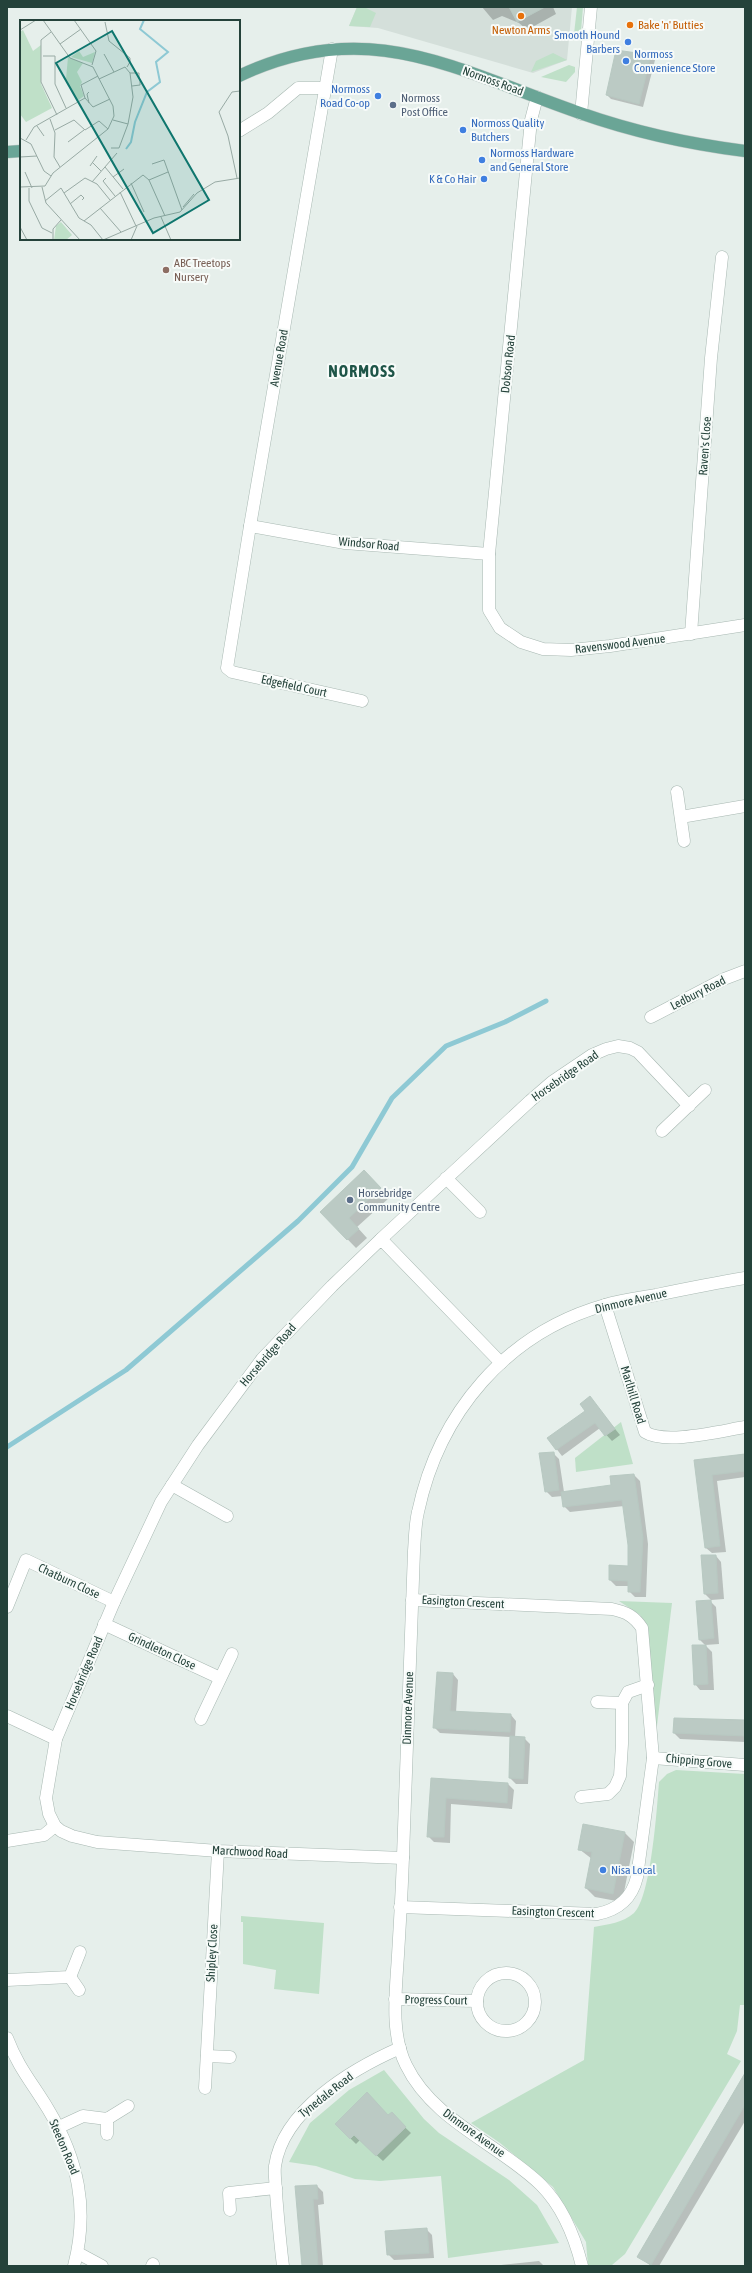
<svg xmlns="http://www.w3.org/2000/svg" width="752" height="2273" viewBox="0 0 752 2273" font-family="'Asap Condensed',sans-serif">
<rect width="100%" height="100%" fill="#e6efeb"/>
<path fill="#d4dfda" d="M357,7H572L567,60L533,73L378,28L349,26Z"/>
<g fill="#bfe0c8">
<path d="M357,7H364L376,13L370,27L349,26Z"/>
<path d="M577,7H583L581,31L578,34H574Z"/>
<path d="M553,53L567,60L531,72L536,61Z"/>
<path d="M569,65L575,67V72L566,82L541,77Z"/>
<path d="M621,1422L633,1464L576,1472L575,1458Z"/>
<path d="M619,1601L672,1603L653,1758L646,1625L640,1615Z"/>
<path d="M676,1770L745,1774V2005H740L737,2031L727,2054L741,2061L625,2254L612,2265L588,2266L586,2242L553,2187L500,2143L471,2123L584,2060L594,1927C608,1924 623,1923 634,1913C651,1897 657,1808 659,1782L667,1774Z"/>
<path d="M241,1916L324,1923L319,1994L274,1989L276,1970L243,1964V1922H241Z"/>
<path d="M384,2070L424,2119L439,2133L509,2180L537,2205L559,2243L448,2258L441,2176L380,2181L355,2179L316,2166L289,2162L310,2123L349,2090Z"/>
</g>
<g fill="#0003">
<path d="M482,7H553L556,14L527,30L519,23L502,16L493,20Z"/>
<path d="M617,51L651,56L655,60L643,107L611,99L607,95Z"/>
<path d="M373,1180L389,1198L357,1227L367,1238L356,1248L321,1212Z"/>
<path d="M590,1398L620,1435L612,1441L600,1428L562,1456L548,1438L587,1411Z"/>
<path d="M553,1453L559,1459L564,1492L612,1486L634,1475L640,1481L648,1544L646,1597H635L629,1591V1586H616L610,1580V1566L629,1567V1544L624,1506L570,1512L564,1506L563,1496L552,1497L546,1491Z"/>
<path d="M745,1454V1477L717,1481L726,1552L712,1553L706,1548L695,1461Z"/>
<path d="M716,1556L721,1562L724,1599L711,1600L705,1594Z"/>
<path d="M710,1601L716,1607L719,1644L705,1645L699,1639Z"/>
<path d="M706,1646L712,1652L714,1690H700L695,1684Z"/>
<path d="M453,1674L458,1680L456,1713L511,1715L516,1721L515,1737L524,1738L530,1744L528,1784H516L510,1778L511,1737L440,1733L434,1727Z"/>
<path d="M745,1722V1742L680,1739L674,1733Z"/>
<path d="M432,1780L508,1784L514,1790L512,1809L451,1804L450,1843L434,1842L428,1836Z"/>
<path d="M625,1833L634,1842L622,1902L595,1897L586,1888L592,1859L579,1849Z"/>
<path d="M745,2075V2121L659,2266H651L639,2256Z"/>
<path d="M391,2114L411,2133L383,2161L360,2140L356,2144L336,2124L389,2116Z"/>
<path d="M317,2186L323,2192L324,2204L318,2205L323,2266H326H303L296,2187Z"/>
<path d="M426,2229L432,2235L434,2258L394,2260L388,2254Z"/>
<path d="M539,2261L544,2266H492Z"/>
<path d="M453,2265L454,2266H435Z"/>
</g>
<g fill="none" stroke-linecap="round" stroke-linejoin="round">
<path stroke="#8ec9d4" stroke-width="5" d="M7,1447L126,1370L298,1221L352,1167L392,1098L446,1046L505,1022L546,1001"/>
</g>
<g fill="#bbcac4" stroke="#b8c9c2">
<path d="M509,7H545L517,22Z"/>
<path d="M616,50L651,55L639,104L606,95Z"/>
<path d="M364,1170L381,1188L349,1218L359,1229L347,1240L320,1212Z"/>
<path d="M590,1396L615,1429L605,1436L595,1423L556,1450L547,1438L585,1411L580,1404Z"/>
<path d="M554,1452L559,1490L545,1492L539,1453Z"/>
<path d="M745,1454V1471L712,1475L720,1546L705,1548L694,1460Z"/>
<path d="M634,1474L643,1538L640,1592H628V1581L609,1580V1565L628,1566V1545L622,1500L563,1507L561,1492L611,1485L610,1476Z"/>
<path d="M701,1555H716L718,1593L704,1594Z"/>
<path d="M711,1600L714,1638L699,1640L696,1601Z"/>
<path d="M692,1645H706L708,1684L694,1685Z"/>
<path d="M437,1672L453,1673L450,1711L511,1714L510,1732L433,1728Z"/>
<path d="M674,1718L745,1720V1736L673,1733Z"/>
<path d="M510,1736L525,1737L523,1779L509,1778Z"/>
<path d="M431,1778L508,1783L507,1803L446,1798L444,1837H427Z"/>
<path d="M583,1824L625,1832L613,1894L585,1888L592,1852L578,1850Z"/>
<path d="M745,2073V2105L651,2265L637,2257Z"/>
<path d="M367,2092L388,2115L392,2112L406,2127L376,2156L354,2135L350,2139L335,2124Z"/>
<path d="M317,2185L318,2199H313L318,2266H302L295,2186Z"/>
<path d="M427,2228L429,2253L387,2255L385,2231Z"/>
</g>
<g fill="none" stroke-linecap="round" stroke-linejoin="round">
<g stroke="#a8b8b2" stroke-width="13">
<g id="minor">
<path d="M332,49L250,526L227,668L232,672L362,701"/>
<path d="M537,97L531,120L489,554V610L500,628L521,642L543,649L571,650L610,646L745,625"/>
<path d="M581,114L591,7"/>
<path d="M239,131L268,113L298,88H325"/>
<path d="M250,526L345,543L489,554"/>
<path d="M691,634L711,358L722,257"/>
<path d="M677,792L684,841"/>
<path d="M681,817L745,806"/>
<path d="M651,1017L724,979L745,971"/>
<path d="M662,1131L705,1090"/>
<path d="M446,1178L480,1212"/>
<path d="M381,1239L530,1101L552,1082L592,1055L606,1049L618,1046L630,1048L638,1052L689,1106"/>
<path d="M605,1305L645,1432C665,1445 720,1431 745,1427"/>
<path d="M172,1485L227,1516"/>
<path d="M7,1607L26,1560L114,1602"/>
<path d="M104,1624L220,1678"/>
<path d="M597,1702L622,1703"/>
<path d="M7,1716L56,1739"/>
<path d="M201,1719L232,1654"/>
<path d="M653,1758L745,1765"/>
<path d="M581,1797L608,1794L615,1787L620,1776L622,1744V1703L628,1692L648,1685"/>
<path d="M7,1841L44,1835L55,1826"/>
<path d="M403,1858L218,1851L97,1842L72,1836L61,1831L55,1826L49,1814L46,1798L56,1739L114,1602L161,1502L198,1445L262,1359L332,1286L381,1239L501,1363"/>
<path d="M400,1907L597,1914C618,1910 632,1898 637,1877L653,1758L642,1628C634,1616 626,1612 612,1609L412,1600"/>
<circle cx="506" cy="2002" r="29"/>
<path d="M70,1977L79,1990"/>
<path d="M7,1980L70,1977L80,1952"/>
<path d="M395,1999L477,2001"/>
<path d="M7,2038C18,2067 33,2084 48,2109C78,2159 89,2209 74,2266"/>
<path d="M207,2056L230,2057"/>
<path d="M205,2088L218,1851"/>
<path d="M107,2119V2134"/>
<path d="M57,2128L83,2116L107,2119L128,2106"/>
<path d="M230,2210L229,2193L276,2188"/>
<path d="M78,2253L102,2266"/>
<path d="M152,2266L153,2264"/>
<path d="M283,2266C280,2242 278,2218 276,2193C276,2185 274,2175 275,2166C283,2110 352,2069 400,2048"/>
<path d="M582,2266C575,2238 562,2206 541,2185C499,2144 433,2121 406,2065C390,2033 396,1990 398,1955C400,1922 402,1889 403,1856C407,1755 410,1653 414,1551C415,1538 415,1524 418,1512C439,1413 506,1333 605,1305C621,1300 639,1298 656,1295C685,1289 715,1283 745,1278"/>
</g>
</g>
<g stroke="#c2cac8" stroke-width="13">
<g id="major">
<path d="M239,76C369,14 458,71 580,113C634,132 689,144 745,151"/>
<path d="M7,152L21,151"/>
</g>
</g>
<use href="#minor" stroke="#fff" stroke-width="12"/>
<use href="#major" stroke="#6aa596" stroke-width="12"/>
</g>
<g fill="#e8710a" stroke="#f7fbf9" stroke-width="1.5">
<circle cx="521" cy="16" r="4"/>
<circle cx="630" cy="25" r="4"/>
</g>
<g fill="#3f7fe0" stroke="#f7fbf9" stroke-width="1.5">
<circle cx="628" cy="42" r="4"/>
<circle cx="626" cy="61" r="4"/>
<circle cx="378" cy="96" r="4"/>
<circle cx="463" cy="130" r="4"/>
<circle cx="482" cy="160" r="4"/>
<circle cx="484" cy="179" r="4"/>
<circle cx="603" cy="1870" r="4"/>
</g>
<g fill="#5c6f8a" stroke="#f7fbf9" stroke-width="1.5">
<circle cx="393" cy="105" r="4"/>
<circle cx="350" cy="1200" r="4"/>
</g>
<circle fill="#8d6e63" stroke="#f7fbf9" stroke-width="1.5" cx="166" cy="270" r="4"/>
<g text-anchor="middle" stroke-width="4" stroke-linejoin="round" paint-order="stroke">
<g font-size="12" fill="#c56008" stroke="#f7fbf9" text-anchor="start">
<text x="638" y="29">Bake 'n' Butties</text>
<text x="521" y="34" text-anchor="middle">Newton Arms</text>
</g>
<g font-size="12" fill="#366cbe" stroke="#f7fbf9" text-anchor="start">
<text x="620" y="39" text-anchor="end">Smooth Hound<tspan x="620" dy="14">Barbers</tspan></text>
<text x="634" y="58">Normoss<tspan x="634" dy="14">Convenience Store</tspan></text>
<text x="370" y="93" text-anchor="end">Normoss<tspan x="370" dy="14">Road Co-op</tspan></text>
<text x="471" y="127">Normoss Quality<tspan x="471" dy="14">Butchers</tspan></text>
<text x="490" y="157">Normoss Hardware<tspan x="490" dy="14">and General Store</tspan></text>
<text x="476" y="183" text-anchor="end">K &amp; Co Hair</text>
<text x="611" y="1874">Nisa Local</text>
</g>
<g font-size="12" fill="#24423a" stroke="#f7fbf9">
<text transform="translate(493 81) rotate(20)" y="4">Normoss Road</text>
<text transform="translate(279 358) rotate(-80)" y="4">Avenue Road</text>
<text transform="translate(508 364) rotate(-84)" y="4">Dobson Road</text>
<text transform="translate(705 446) rotate(-86)" y="4">Raven's Close</text>
<text transform="translate(369 544) rotate(5)" y="4">Windsor Road</text>
<text transform="translate(620 644) rotate(-7)" y="4">Ravenswood Avenue</text>
<text transform="translate(294 686) rotate(12)" y="4">Edgefield Court</text>
<text transform="translate(698 993) rotate(-27)" y="4">Ledbury Road</text>
<text transform="translate(565 1076) rotate(-35)" y="4">Horsebridge Road</text>
<text transform="translate(631 1301) rotate(-13)" y="4">Dinmore Avenue</text>
<text transform="translate(268 1355) rotate(-49)" y="4">Horsebridge Road</text>
<text transform="translate(633 1395) rotate(73)" y="4">Marlhill Road</text>
<text transform="translate(69 1581) rotate(25)" y="4">Chatburn Close</text>
<text transform="translate(463 1602) rotate(3)" y="4">Easington Crescent</text>
<text transform="translate(162 1651) rotate(25)" y="4">Grindleton Close</text>
<text transform="translate(84 1673) rotate(-67)" y="4">Horsebridge Road</text>
<text transform="translate(408 1708) rotate(-88)" y="4">Dinmore Avenue</text>
<text transform="translate(699 1761) rotate(5)" y="4">Chipping Grove</text>
<text transform="translate(250 1852) rotate(3)" y="4">Marchwood Road</text>
<text transform="translate(553 1912) rotate(2)" y="4">Easington Crescent</text>
<text transform="translate(212 1953) rotate(-87)" y="4">Shipley Close</text>
<text transform="translate(436 2000) rotate(1)" y="4">Progress Court</text>
<text transform="translate(326 2095) rotate(-38)" y="4">Tynedale Road</text>
<text transform="translate(474 2133) rotate(36)" y="4">Dinmore Avenue</text>
<text transform="translate(64 2147) rotate(67)" y="4">Steeton Road</text>
</g>
<g font-size="12" fill="#4e5e75" stroke="#f7fbf9" text-anchor="start">
<text x="401" y="102">Normoss<tspan x="401" dy="14">Post Office</tspan></text>
<text x="358" y="1197">Horsebridge<tspan x="358" dy="14">Community Centre</tspan></text>
</g>
<g font-size="12" fill="#785e54" stroke="#f7fbf9" text-anchor="start">
<text x="174" y="267">ABC Treetops<tspan x="174" dy="14">Nursery</tspan></text>
</g>
<g font-size="16" font-weight="bold" letter-spacing="1" fill="#1f5548" stroke="#f7fbf9">
<text x="362" y="377">NORMOSS</text>
</g>
</g>
<g transform="translate(20 20)">
<rect width="220" height="220" fill="#e6efeb"/>
<path d="M3,10L13,31L21,25V64L32,88L6,102L0,94V12ZM59,31L63,37L75,32L72,43L51,37ZM48,37L63,43L57,52L62,62L60,66L64,76L57,81L46,59ZM41,202L52,215L46,220H34L36,206Z" fill="#bfe0c8"/>
<path fill="none" stroke="#8ec9d4" stroke-width="2" d="M106,129L111,122L115,102L127,72L140,62L136,42L148,32L120,9L124,0"/>
<path fill="none" stroke="#98aaa4" stroke-width="1" d="M54,0L76,31L72,45M85,2L89,21L110,38V42L107,47M0,10L16,0M31,12L21,20V62L37,95M40,24L61,9M84,34L94,52M23,36H35V64L46,88M110,53H119V58M78,56L61,65L65,78L73,87L90,79M79,59L105,47L110,53L113,77L108,104L93,100M112,66L120,65V60M69,83L67,74L69,72M30,99L35,113L34,137L40,147M17,106L24,116M35,110L54,100L65,110L79,101L88,109M0,118L11,124L24,151L31,156M6,120L14,107L65,78M48,122L64,110M91,128H99L108,104M0,137L17,136M72,142L81,151M132,144L144,140L162,190M70,146L77,136M85,147L103,169M5,152L12,168M93,157L104,149M86,158L83,161L95,176M217,158L208,116L199,92L212,72L220,71M129,160L148,152M72,162L97,133M111,163L124,192M0,167L25,166L33,153L88,109L94,96L93,86L73,47L50,38L23,0M22,167L26,183L60,220M9,168V181L22,208L32,213M100,172L116,206M44,173L65,158L77,164L90,180M25,181L41,168L59,198L71,205L83,220M50,184L61,175L64,178L62,180M163,187L174,174M80,188L101,212M141,197L151,220M64,201L123,155L129,160L145,196M0,207L7,220M33,220V209L41,200M83,220L134,198L160,192L177,173L195,162L220,158M111,220L117,206"/>
<path fill="#0f766e" fill-opacity="0.15" stroke="#0f766e" stroke-width="2" d="M92,11L189,180L133,213L36,43Z"/>
<rect width="220" height="220" fill="none" stroke="#24423a" stroke-width="2"/>
</g>
<rect width="752" height="2273" fill="none" stroke="#24423a" stroke-width="16"/>
</svg>
